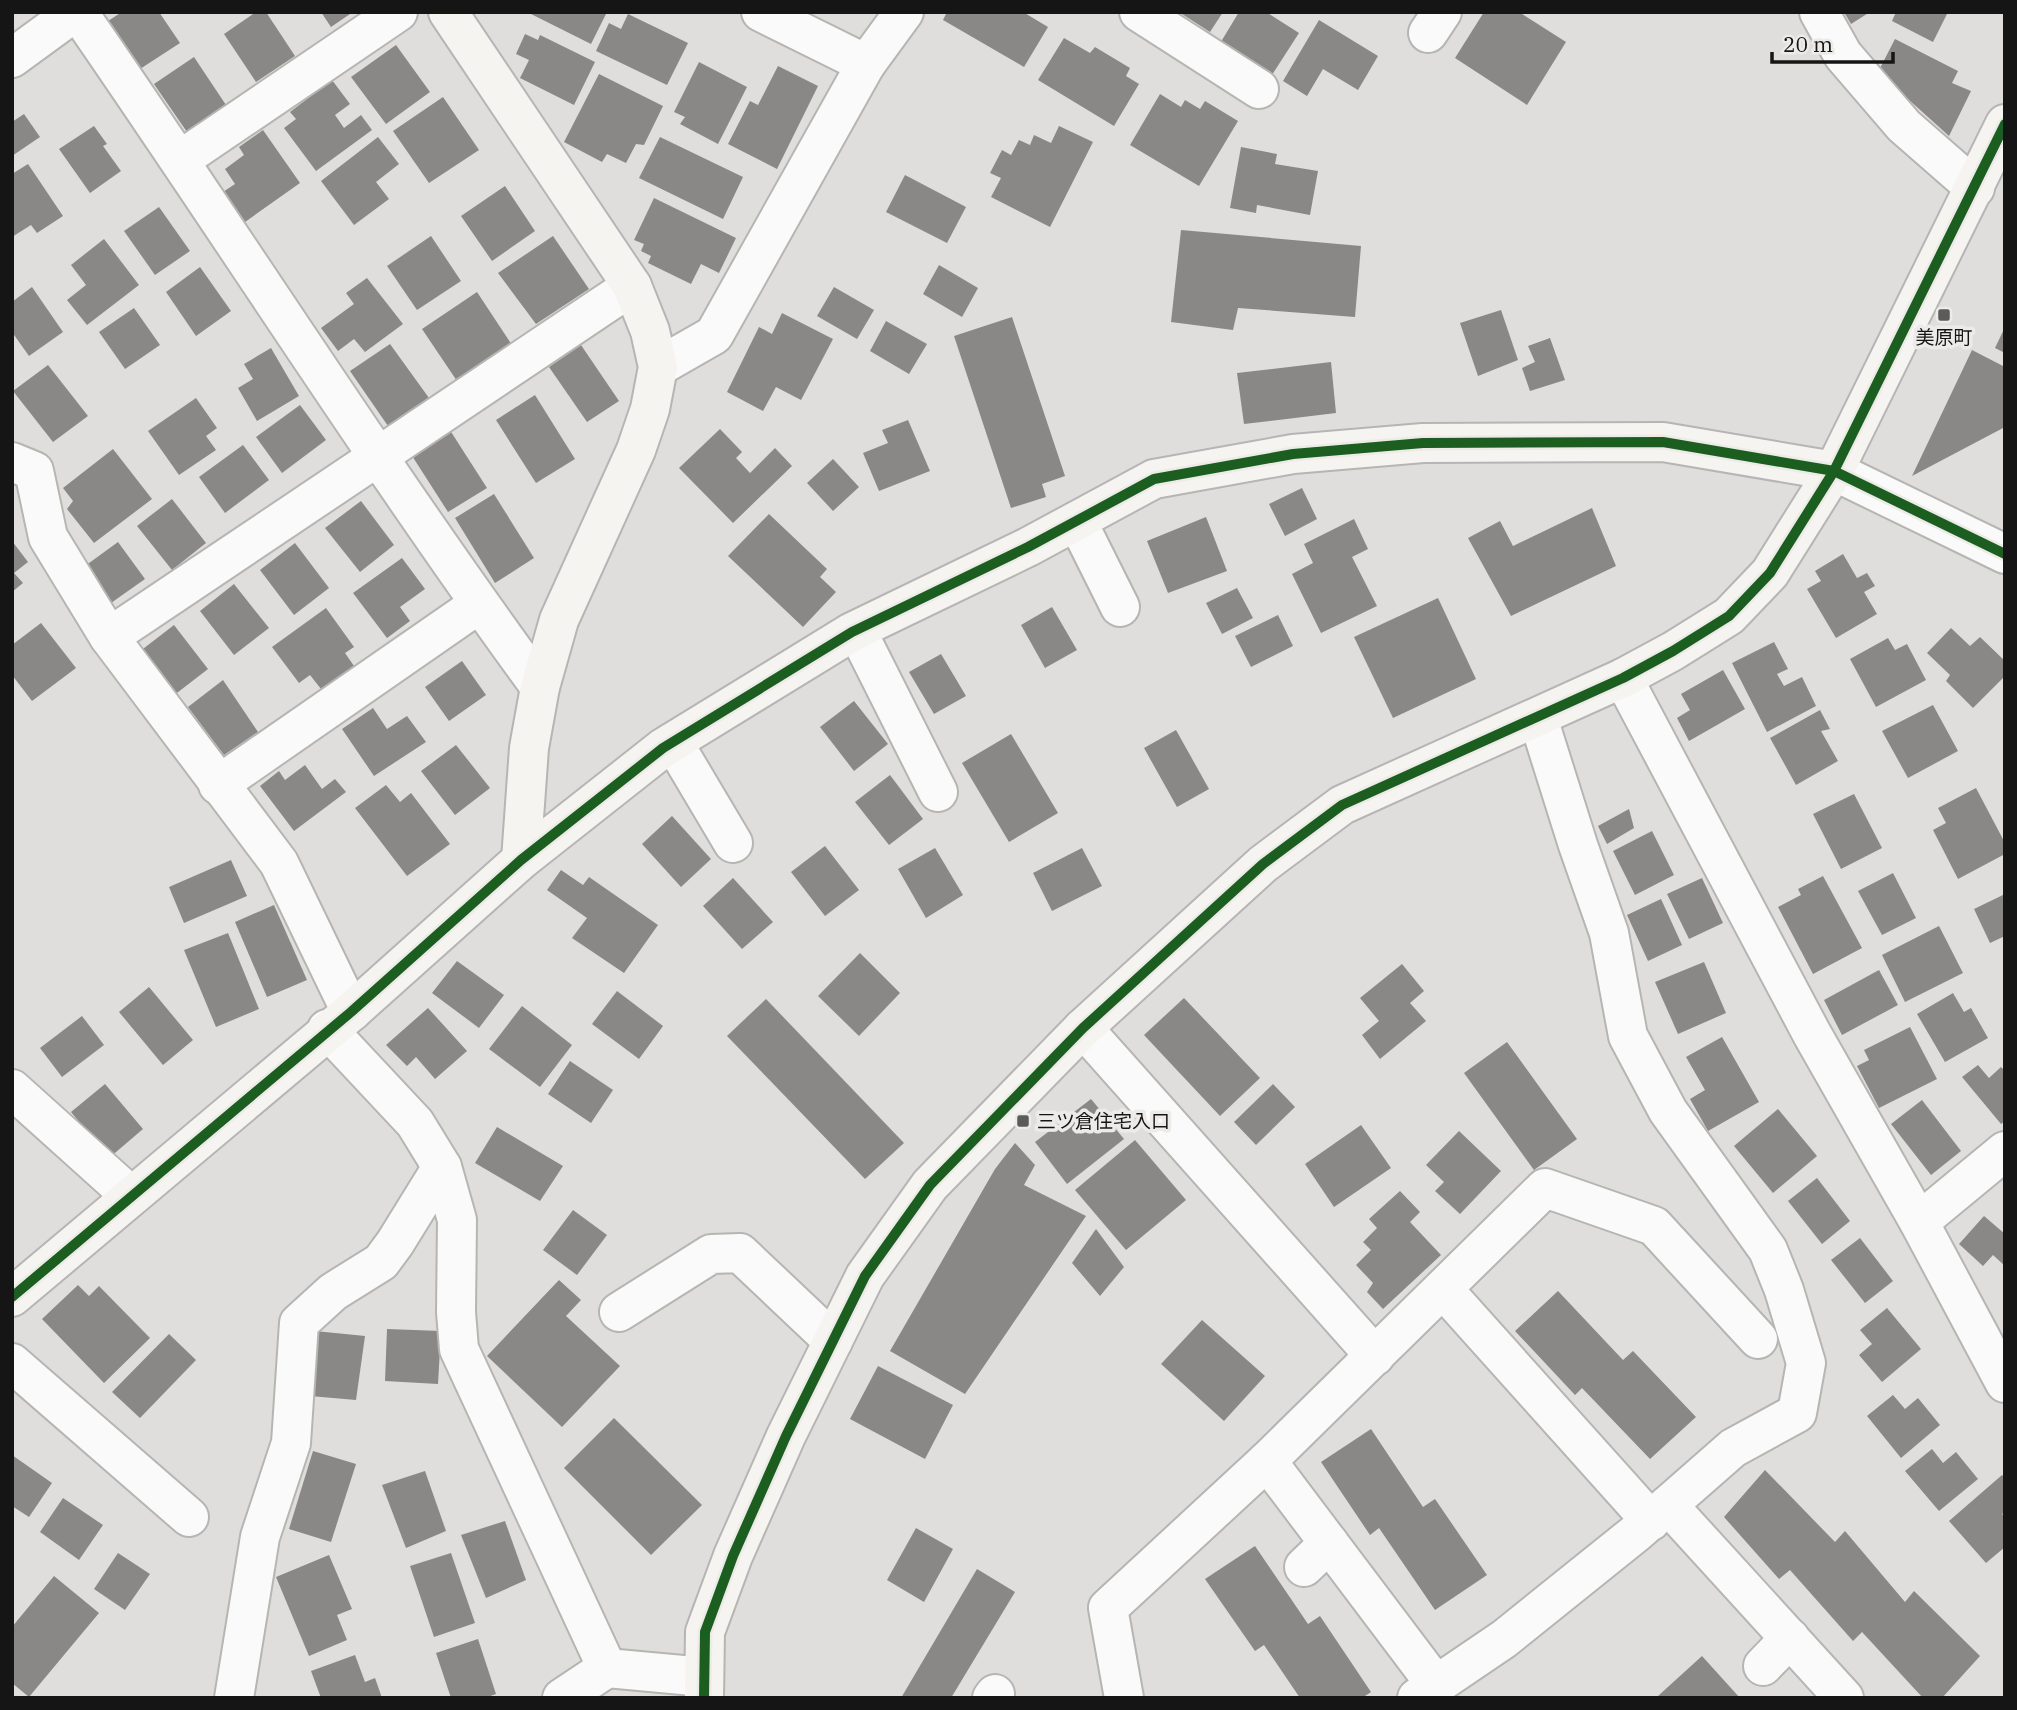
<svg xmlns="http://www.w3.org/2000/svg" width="2017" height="1710" viewBox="0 0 2017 1710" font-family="'IBM Plex Serif','Noto Sans JP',serif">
<rect width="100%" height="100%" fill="#dfdedc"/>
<g fill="#898887">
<path d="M122,12H159L180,43L140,69L108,21Z"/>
<path d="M256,12H266L295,56L256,82L224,34Z"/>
<path d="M321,12H353L331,27Z"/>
<path d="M527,12H607L591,44Z"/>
<path d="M947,12H1023L1048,27L1024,67L943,20Z"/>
<path d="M1179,12H1223L1210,32Z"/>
<path d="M1239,12H1266L1299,33L1270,78L1219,45Z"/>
<path d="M1484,12H1519L1566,42L1527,105L1455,58Z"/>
<path d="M1844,12H1870L1851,24Z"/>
<path d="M1896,12H1948L1933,42L1892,21Z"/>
<path d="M628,14L688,43L667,85L596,51L609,23L621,29Z"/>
<path d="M1319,20L1378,56L1358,90L1323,69L1307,96L1283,81Z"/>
<path d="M525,34L538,40L540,35L595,62L574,105L520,78L529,60L516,54Z"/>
<path d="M1064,38L1090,53L1095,47L1130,68L1126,76L1139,84L1114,126L1038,80Z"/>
<path d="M1895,39L1958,71L1952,83L1971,91L1949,136L1878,72Z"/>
<path d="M396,45L430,92L386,124L351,77Z"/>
<path d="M194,57L226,105L187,132L154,84Z"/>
<path d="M699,62L747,87L718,144L680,124L685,117L674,112Z"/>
<path d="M778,66L818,86L777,169L728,144L750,101L758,105Z"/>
<path d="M599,74L663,106L644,145L636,144L626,163L607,154L602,162L564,142Z"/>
<path d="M332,80L350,104L335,115L344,128L361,115L372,130L316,171L284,128L296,119L290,112Z"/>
<path d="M1160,94L1181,107L1185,100L1200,109L1205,101L1238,121L1199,186L1130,145Z"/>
<path d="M443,97L479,150L429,183L393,131Z"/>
<path d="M24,114L40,137L12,156V122Z"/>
<path d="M94,126L107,144L103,146L121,171L90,193L59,149Z"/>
<path d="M1059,126L1093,142L1050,227L991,197L1001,178L990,173L1002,150L1011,155L1019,140L1030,145L1034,135L1051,143Z"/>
<path d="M263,130L300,183L245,222L223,192L235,184L225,169L244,155L239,147Z"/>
<path d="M378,137L399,164L376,182L389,199L354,225L321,181Z"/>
<path d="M660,137L743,177L723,219L639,178Z"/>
<path d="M1241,147L1277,154L1275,164L1318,171L1310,215L1257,205L1256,213L1230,208Z"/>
<path d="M28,164L63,216L37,233L31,225L12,237V174Z"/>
<path d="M905,175L966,207L947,243L886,212Z"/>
<path d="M505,186L535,231L492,261L461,216Z"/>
<path d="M654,198L736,238L719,273L701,264L691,284L648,263L651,256L641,251L644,244L634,240Z"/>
<path d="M159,207L190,251L155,275L124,231Z"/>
<path d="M1181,230L1361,246L1355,317L1238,308L1233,330L1171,322Z"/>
<path d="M431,236L461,281L417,310L387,266Z"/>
<path d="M553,236L589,289L536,324L498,273Z"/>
<path d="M104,239L139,285L87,325L67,300L86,285L71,265Z"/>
<path d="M939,265L978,288L962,317L923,294Z"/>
<path d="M200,267L231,311L196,336L166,292Z"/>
<path d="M367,278L403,324L365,352L354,339L338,351L321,328L354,304L346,293Z"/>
<path d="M32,287L63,332L29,356L12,332V302Z"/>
<path d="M834,287L874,310L857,339L817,316Z"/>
<path d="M477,292L512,345L457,381L422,329Z"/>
<path d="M134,308L160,345L125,369L99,332Z"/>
<path d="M1501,310L1518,360L1478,376L1460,323Z"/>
<path d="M782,313L833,339L801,400L776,387L763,411L727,392L759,327L772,334Z"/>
<path d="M1012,317L1065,476L1042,484L1046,497L1011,508L954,336Z"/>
<path d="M886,321L927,344L909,374L870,351Z"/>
<path d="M2005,327V353L1995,348Z"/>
<path d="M1550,338L1565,380L1530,391L1522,368L1535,362L1528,346Z"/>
<path d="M390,344L429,398L388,426L350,371Z"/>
<path d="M581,345L619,401L587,422L549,367Z"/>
<path d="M271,348L299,396L257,421L238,388L253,379L244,364Z"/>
<path d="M1972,350L2005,367V427L1912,476Z"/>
<path d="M1331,362L1336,413L1244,424L1237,373Z"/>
<path d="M48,365L88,416L53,442L13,391Z"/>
<path d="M535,395L575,459L536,483L496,420Z"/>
<path d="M196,398L217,428L206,436L216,450L179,475L148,431Z"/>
<path d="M300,405L326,440L282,473L256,437Z"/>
<path d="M908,420L930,471L879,491L863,453L888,443L882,430Z"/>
<path d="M446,424L487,488L448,512L407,448Z"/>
<path d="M720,429L742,452L736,458L750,473L775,448L792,466L733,523L679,468Z"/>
<path d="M243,445L269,480L225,513L199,477Z"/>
<path d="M113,449L152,499L94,543L67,509L73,501L63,488Z"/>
<path d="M833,459L859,487L833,511L807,483Z"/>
<path d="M1302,488L1317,519L1285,536L1269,504Z"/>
<path d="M494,494L534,558L495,583L455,518Z"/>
<path d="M172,499L206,543L172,570L137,526Z"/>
<path d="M361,501L394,545L360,572L325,528Z"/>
<path d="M1592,508L1616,566L1511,616L1468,538L1500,521L1513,546Z"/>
<path d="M769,514L827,569L820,577L836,592L803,627L728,556Z"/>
<path d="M1206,517L1227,571L1168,593L1147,541Z"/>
<path d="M1354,519L1368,549L1352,557L1377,606L1321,633L1292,574L1313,563L1304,544Z"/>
<path d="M12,541L28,562L14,573L23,583L12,592Z"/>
<path d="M118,542L145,579L111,603L85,566Z"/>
<path d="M295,543L329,588L294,615L260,570Z"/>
<path d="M1843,554L1857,578L1867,573L1875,586L1864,592L1877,614L1836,638L1807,589L1821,581L1815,571Z"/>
<path d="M402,558L425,589L400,607L410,621L387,638L353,593Z"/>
<path d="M234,584L269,628L234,655L200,611Z"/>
<path d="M1237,588L1253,618L1222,634L1206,603Z"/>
<path d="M1438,598L1476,679L1393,718L1354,637Z"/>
<path d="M1052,607L1077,650L1045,668L1021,625Z"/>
<path d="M326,608L354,647L345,653L354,666L321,689L310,675L299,683L272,647Z"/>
<path d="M1278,615L1293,646L1251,667L1235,636Z"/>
<path d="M41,623L76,668L32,701L12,675V645Z"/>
<path d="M174,625L208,669L173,696L139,652Z"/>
<path d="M1951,628L1970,646L1980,637L2005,661V676L1973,708L1946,681L1950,675L1927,653Z"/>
<path d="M1888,638L1895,650L1907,644L1926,680L1876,707L1850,659Z"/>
<path d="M1774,642L1788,669L1777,674L1784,686L1802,677L1816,706L1767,732L1732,663Z"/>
<path d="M941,654L966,696L934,714L909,672Z"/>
<path d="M462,661L486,695L449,721L425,687Z"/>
<path d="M1723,670L1745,709L1689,741L1677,718L1690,710L1681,694Z"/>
<path d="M223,680L258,732L224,755L188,707Z"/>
<path d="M854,701L888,744L854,771L820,727Z"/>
<path d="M1933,705L1958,751L1908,778L1882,731Z"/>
<path d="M373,708L387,729L407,716L426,742L374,776L342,729Z"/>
<path d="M1820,710L1830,729L1821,731L1838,761L1796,785L1770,738Z"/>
<path d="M1176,730L1209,789L1177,807L1144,748Z"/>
<path d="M1011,734L1058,813L1009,842L962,763Z"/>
<path d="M456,745L490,788L455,815L421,771Z"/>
<path d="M305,765L322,789L335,779L346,792L294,831L260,786L279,771L285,780Z"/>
<path d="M890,775L923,819L889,845L855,802Z"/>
<path d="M386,785L400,802L411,793L450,844L407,876L355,808Z"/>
<path d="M1976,788L2005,843V854L1958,879L1933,830L1946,823L1938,808Z"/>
<path d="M1854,794L1882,848L1841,869L1813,814Z"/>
<path d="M1629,809L1634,828L1607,844L1598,826Z"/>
<path d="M672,816L711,859L681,887L642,844Z"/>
<path d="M1652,831L1674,875L1635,895L1613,851Z"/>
<path d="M825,846L859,890L825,916L791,872Z"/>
<path d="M935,848L963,895L926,918L898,869Z"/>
<path d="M1082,848L1102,886L1052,911L1033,873Z"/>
<path d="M231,860L247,896L184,923L169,887Z"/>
<path d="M561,870L583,885L589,877L658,925L624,973L572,938L587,918L547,890Z"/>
<path d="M1893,873L1916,918L1882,935L1858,891Z"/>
<path d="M1823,876L1862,948L1813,974L1778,907L1801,895L1798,889Z"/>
<path d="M733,878L773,922L742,949L703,906Z"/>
<path d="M1702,878L1723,923L1689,939L1667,894Z"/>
<path d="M2005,894V936L1990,943L1974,909Z"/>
<path d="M1661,899L1682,945L1648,961L1627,915Z"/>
<path d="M274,905L307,980L267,997L235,922Z"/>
<path d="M1939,926L1963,973L1905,1002L1882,955Z"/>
<path d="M228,933L259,1009L216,1027L184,950Z"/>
<path d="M860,953L900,993L859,1036L818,996Z"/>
<path d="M457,961L504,995L479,1028L432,993Z"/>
<path d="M1704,962L1726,1013L1678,1034L1655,982Z"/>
<path d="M1402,964L1424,991L1410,1003L1426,1021L1380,1059L1362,1035L1379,1021L1360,998Z"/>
<path d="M1879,970L1898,1005L1842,1035L1824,1000Z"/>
<path d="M149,987L193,1040L163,1065L119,1012Z"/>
<path d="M617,991L663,1026L639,1059L592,1024Z"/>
<path d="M1953,993L1964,1012L1971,1008L1988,1038L1945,1062L1917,1014Z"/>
<path d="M1184,998L1260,1078L1220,1116L1144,1035Z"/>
<path d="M766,999L904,1143L865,1179L727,1036Z"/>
<path d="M522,1006L572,1045L540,1087L489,1049Z"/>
<path d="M428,1008L467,1051L435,1079L416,1057L407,1066L386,1045Z"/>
<path d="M82,1016L104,1045L62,1077L40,1048Z"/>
<path d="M1910,1027L1937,1079L1879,1108L1857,1066L1869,1060L1864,1050Z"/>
<path d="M1722,1037L1759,1102L1708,1131L1690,1099L1705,1090L1686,1057Z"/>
<path d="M1507,1042L1577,1139L1534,1170L1464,1073Z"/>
<path d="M570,1061L613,1090L591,1123L548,1094Z"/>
<path d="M1978,1065L1989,1078L2001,1067L2005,1071V1121L2001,1124L1962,1077Z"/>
<path d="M105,1084L143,1129L109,1158L71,1112Z"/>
<path d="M1273,1084L1295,1107L1256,1145L1234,1122Z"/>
<path d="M1091,1099L1124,1139L1067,1184L1035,1142Z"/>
<path d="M1922,1100L1961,1151L1931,1175L1891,1124Z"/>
<path d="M1778,1109L1817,1156L1773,1193L1734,1146Z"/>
<path d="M1361,1125L1391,1168L1334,1207L1305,1164Z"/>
<path d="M497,1127L563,1166L540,1201L475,1163Z"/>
<path d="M1459,1131L1501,1171L1460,1214L1435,1191L1444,1182L1426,1165Z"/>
<path d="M1135,1140L1186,1200L1126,1250L1075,1190Z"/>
<path d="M1015,1143L1035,1165L1024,1185L1086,1216L965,1394L890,1351L995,1169Z"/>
<path d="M1817,1178L1850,1221L1822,1244L1788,1201Z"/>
<path d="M1400,1191L1420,1212L1410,1222L1441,1255L1383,1309L1367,1292L1373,1283L1356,1265L1371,1250L1363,1242L1377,1228L1369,1219Z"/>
<path d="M573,1210L607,1235L577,1275L543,1250Z"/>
<path d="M1984,1216L2005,1234V1266L1993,1255L1983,1266L1959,1244Z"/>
<path d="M1096,1229L1124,1267L1100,1296L1072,1263Z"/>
<path d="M1860,1238L1893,1281L1865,1303L1831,1260Z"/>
<path d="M559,1280L581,1300L566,1316L620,1366L562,1427L487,1356Z"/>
<path d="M78,1285L89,1296L99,1286L150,1338L104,1383L42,1319Z"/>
<path d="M1558,1291L1623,1360L1633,1351L1696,1417L1650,1459L1582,1388L1575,1395L1515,1331Z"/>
<path d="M1887,1308L1921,1349L1882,1382L1859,1355L1872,1344L1860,1330Z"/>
<path d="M1202,1320L1265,1376L1224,1421L1161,1364Z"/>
<path d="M387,1329L441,1331L438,1384L385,1381Z"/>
<path d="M315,1331L365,1336L356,1400L310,1396Z"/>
<path d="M169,1334L196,1360L140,1418L112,1392Z"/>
<path d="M878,1366L953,1405L925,1459L850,1419Z"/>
<path d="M1893,1395L1905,1409L1918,1398L1940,1425L1901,1458L1867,1416Z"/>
<path d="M614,1418L702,1505L651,1555L564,1468Z"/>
<path d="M1371,1429L1423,1507L1435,1499L1487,1575L1435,1610L1379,1528L1370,1535L1321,1462Z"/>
<path d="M1932,1449L1943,1463L1956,1452L1978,1479L1939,1511L1905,1471Z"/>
<path d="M313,1451L356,1464L331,1542L289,1529Z"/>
<path d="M12,1455L52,1483L29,1517L12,1506Z"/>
<path d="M1765,1470L1835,1542L1845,1531L1905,1602L1914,1591L1980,1656L1942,1698H1923L1862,1632L1853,1641L1790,1570L1779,1579L1724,1517Z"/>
<path d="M425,1471L446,1531L406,1548L382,1485Z"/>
<path d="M2002,1475L2005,1478V1512L2002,1514L2005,1517V1547L1986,1563L1949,1521Z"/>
<path d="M63,1498L103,1525L79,1560L40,1532Z"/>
<path d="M505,1521L526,1580L486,1598L461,1535Z"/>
<path d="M916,1528L953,1549L924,1602L887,1580Z"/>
<path d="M1255,1546L1308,1624L1320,1616L1371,1692L1362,1698H1300L1264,1645L1255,1651L1205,1579Z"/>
<path d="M118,1553L150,1574L125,1610L94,1589Z"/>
<path d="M451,1553L475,1623L434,1637L410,1566Z"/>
<path d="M329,1555L352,1609L337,1615L347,1640L309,1656L276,1577Z"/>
<path d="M977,1569L1015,1592L951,1698H901Z"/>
<path d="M54,1576L99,1613L29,1697L12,1683V1627Z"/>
<path d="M478,1639L496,1694L485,1698H451L436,1653Z"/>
<path d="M355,1655L365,1682L375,1678L382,1698H321L311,1671Z"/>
<path d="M1702,1656L1740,1698H1659L1658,1696Z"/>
</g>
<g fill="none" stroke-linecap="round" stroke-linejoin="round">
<g stroke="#b5b5b3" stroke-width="42">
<g id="street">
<path d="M78,12C233,236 379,467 540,687"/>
<path d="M761,12L866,64"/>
<path d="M1139,12L1259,89"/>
<path d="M1819,12L1843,55L1904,126L1975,188"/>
<path d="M1428,33L1442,12"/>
<path d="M12,58L75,12"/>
<path d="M180,160L398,12"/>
<path d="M658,367L714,335L866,64L904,12"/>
<path d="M12,462L34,471L48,537L109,637L279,863L351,1012"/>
<path d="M1834,471L2005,554"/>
<path d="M1077,521L1120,607"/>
<path d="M857,631L938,792"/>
<path d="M109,637L632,286"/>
<path d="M1623,678L1812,1034L1919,1222L2005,1383"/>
<path d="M673,742L733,843"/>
<path d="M218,785L479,604"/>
<path d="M1083,1028L1375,1356"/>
<path d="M327,1029L415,1123L442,1167L457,1220L456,1312L459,1349L607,1668L704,1677"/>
<path d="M12,1089L131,1196"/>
<path d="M1919,1222L2005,1151"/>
<path d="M1443,1289L1651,1521"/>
<path d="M619,1312L711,1254L740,1253L833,1341"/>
<path d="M12,1363L189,1517"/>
<path d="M1267,1461L1436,1685"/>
<path d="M1668,1505L1844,1698"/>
<path d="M1304,1567L1329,1543"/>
<path d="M1763,1666L1790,1638"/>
<path d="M234,1698L260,1537L291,1443L299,1323L333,1292L381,1262L395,1243L442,1167"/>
<path d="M562,1698L607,1668"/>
<path d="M992,1698L995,1694"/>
<path d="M1124,1698L1108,1608L1267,1461L1545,1188L1654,1226L1758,1339"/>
<path d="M1417,1698L1504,1639L1636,1533L1733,1448L1797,1413L1806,1363L1784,1290L1768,1250L1668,1111L1628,1036L1609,933L1578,845L1538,718"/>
</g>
</g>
<g stroke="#b5b5b3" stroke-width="42">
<g id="secondary">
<path d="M448,12L632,286L650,331L658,367L650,409L636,450L559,620L540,687L529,748L521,860"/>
<path d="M12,1297L351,1012L521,860L663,748L852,632L1028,547L1154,479L1293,454L1423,443L1663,442L1834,471"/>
<path d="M704,1698L705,1632L733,1556L786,1436L865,1276L930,1185L1083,1028L1263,864L1342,805L1623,678L1673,651L1729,616L1770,573L1834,471L2005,124"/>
</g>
</g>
<use href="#street" stroke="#fafafa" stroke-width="38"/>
<use href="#secondary" stroke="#f6f4f1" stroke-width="38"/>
<g stroke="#edebe8" stroke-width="15">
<g id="cycleway">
<path d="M12,1297L351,1012L521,860L663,748L852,632L1028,547L1154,479L1293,454L1423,443L1663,442L1834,471L2005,554"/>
<path d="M704,1698L705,1632L733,1556L786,1436L865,1276L930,1185L1083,1028L1263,864L1342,805L1623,678L1673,651L1729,616L1770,573L1834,471L2005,124"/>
</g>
</g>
<use href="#cycleway" stroke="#1b5e20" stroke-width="10"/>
</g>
<g fill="#5c5b5b" stroke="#edebe8" stroke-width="2.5">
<rect x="1937" y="308" width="14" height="14" rx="3.5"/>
<rect x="1016" y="1114" width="14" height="14" rx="3.5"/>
</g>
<g text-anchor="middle" stroke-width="7" stroke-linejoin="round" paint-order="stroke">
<g font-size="19" fill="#161515" stroke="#edebe8">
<text x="1944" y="344">美原町</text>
<text x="1037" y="1128" text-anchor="start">三ツ倉住宅入口</text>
</g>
</g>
<rect width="2017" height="1710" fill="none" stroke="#161515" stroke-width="28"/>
<path d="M1772 52v10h121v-10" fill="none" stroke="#161515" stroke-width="3.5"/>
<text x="1783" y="52" font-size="21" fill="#161515" stroke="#edebe8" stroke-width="5" paint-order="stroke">20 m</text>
</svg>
